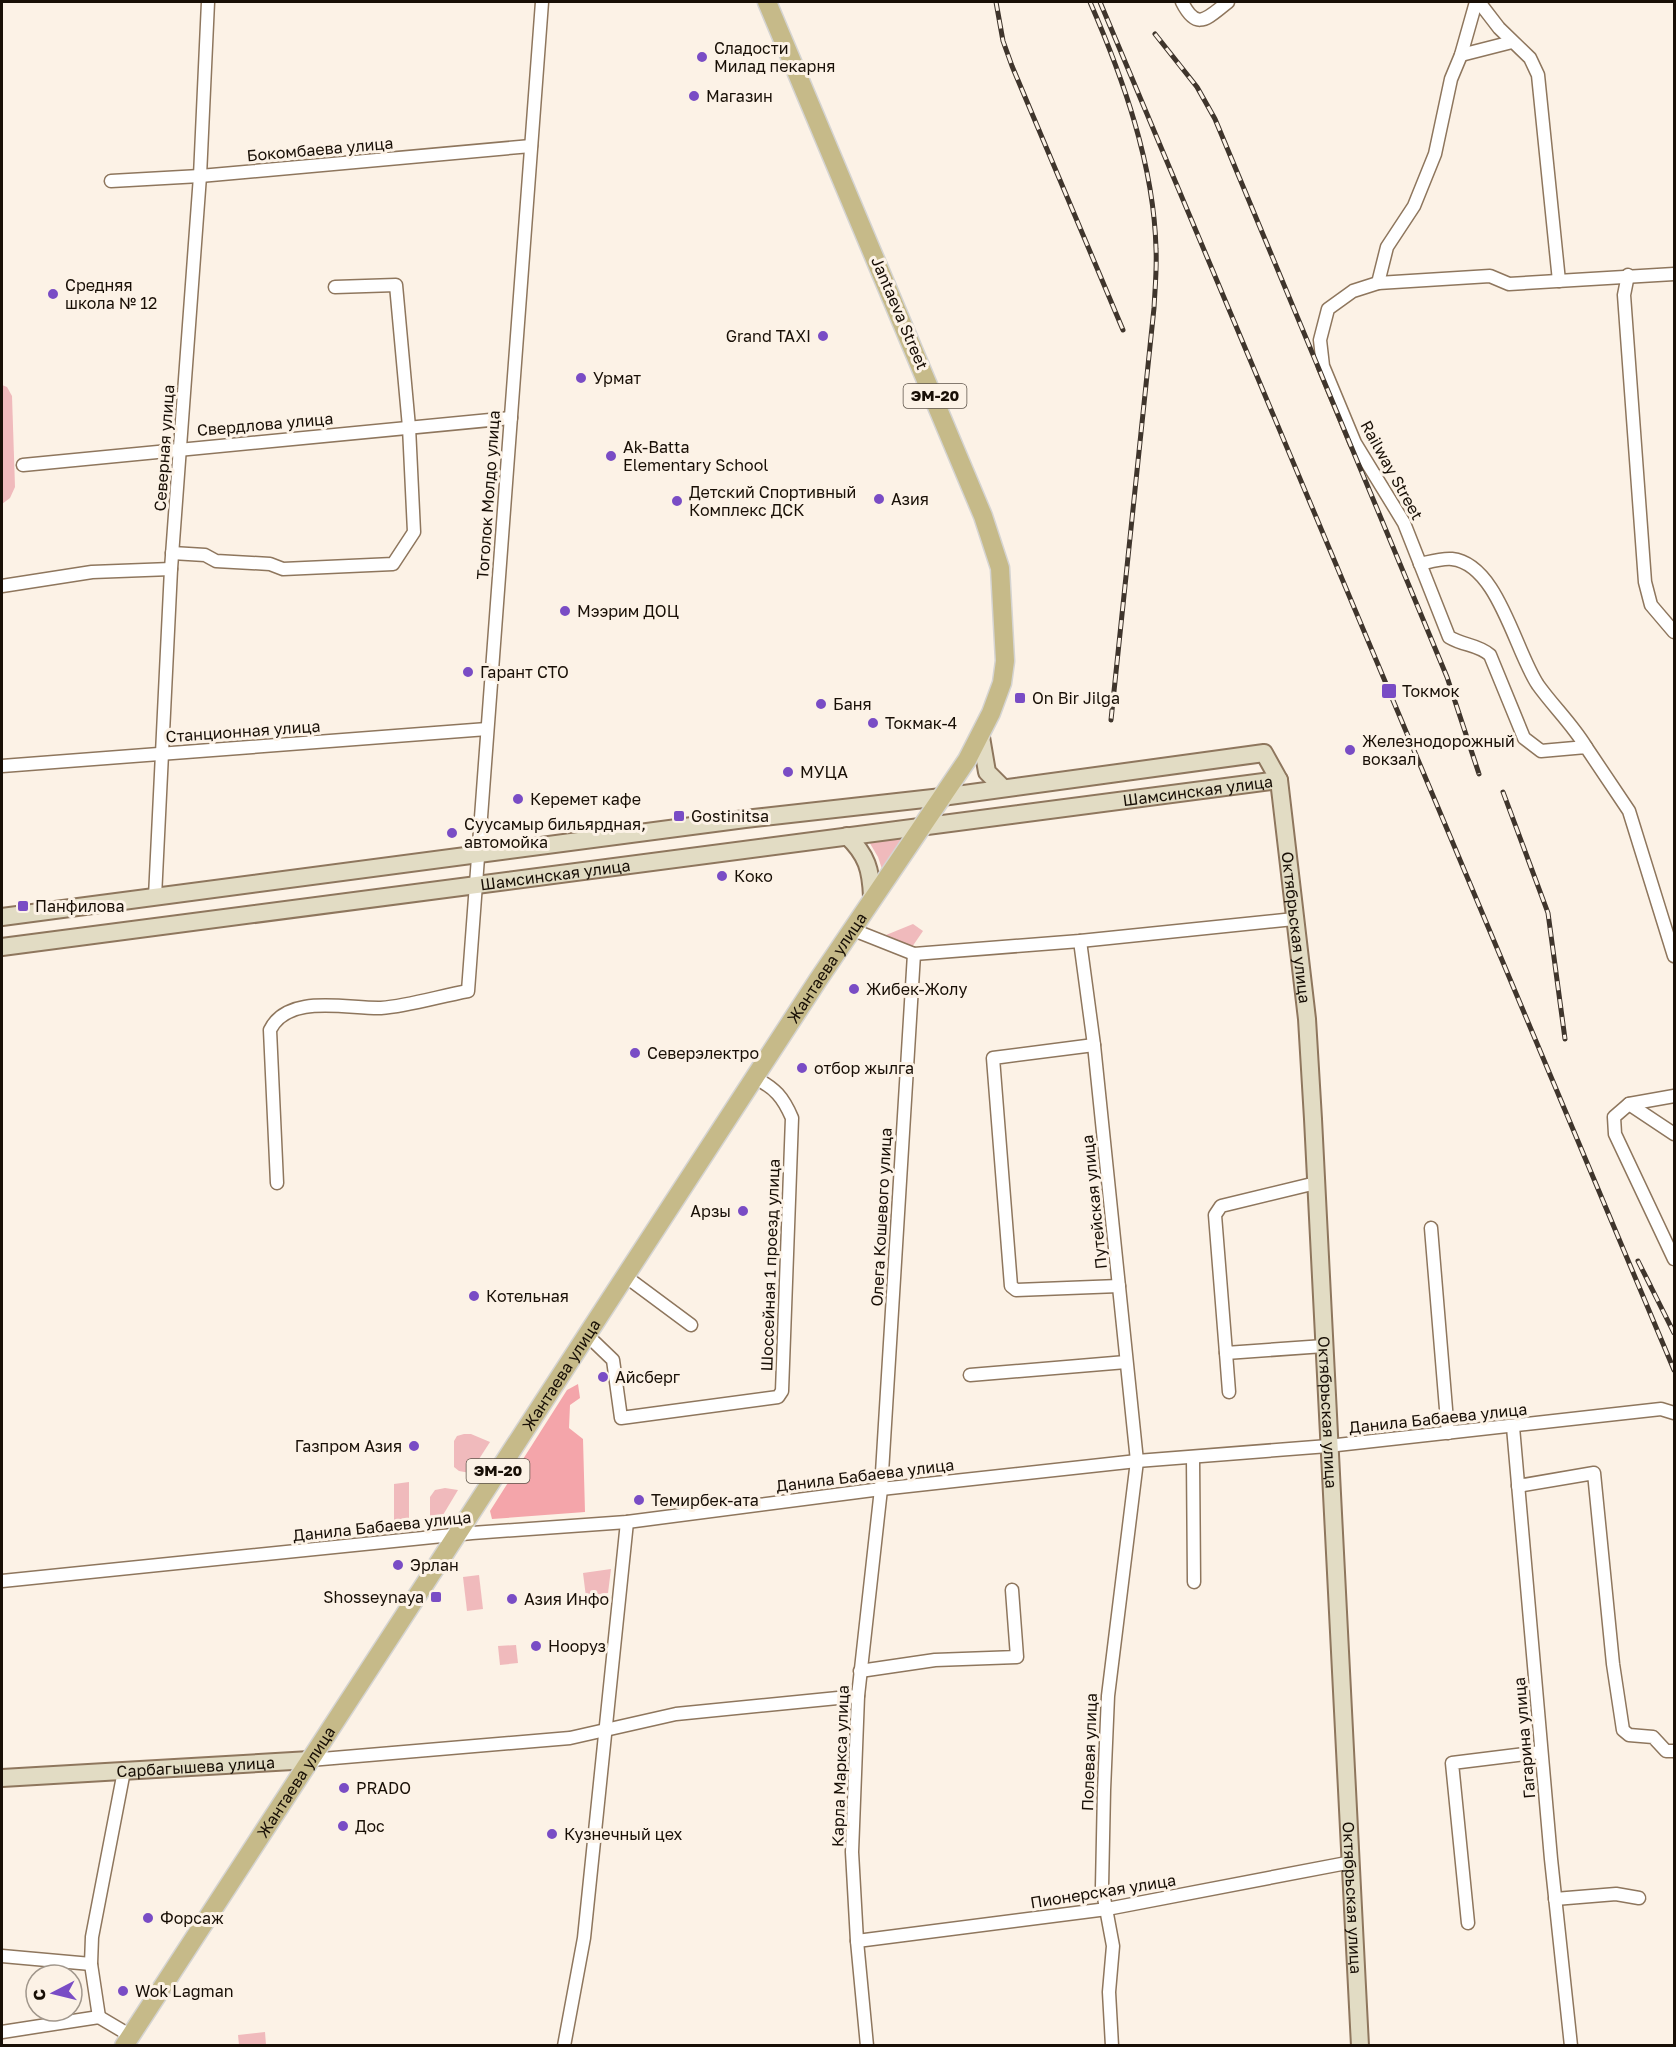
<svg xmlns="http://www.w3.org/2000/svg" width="1676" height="2047" viewBox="0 0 1676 2047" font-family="'Golos Text',sans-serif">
<rect width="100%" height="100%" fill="#fcf2e6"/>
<g fill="#f0babc">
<path d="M2,385L7,387L12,396L15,487L10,498L2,504Z"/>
<path d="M907,832L882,869L878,857L868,840Z"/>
<path d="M913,924L923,931L912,947L908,948L886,935Z"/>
<path d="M464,1434H471L490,1442L470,1473L459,1471L454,1467V1441L457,1436Z"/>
<path d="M409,1482V1524L404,1529H394V1484Z"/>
<path d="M445,1488L458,1490L437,1525L430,1526V1497L435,1490Z"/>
<path d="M611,1569L608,1593L586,1597L583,1573Z"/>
<path d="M479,1575L483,1609L467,1611L463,1577Z"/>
<path d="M516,1645L518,1663L500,1665L498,1646Z"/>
<path d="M265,2032L266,2045H239L238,2035Z"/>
</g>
<path fill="#f4a5aa" d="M578,1384L580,1398L570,1405L569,1428L583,1439L585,1512L492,1519L490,1511L567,1390Z"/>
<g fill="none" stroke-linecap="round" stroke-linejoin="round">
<g stroke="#8e765d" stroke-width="15">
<g id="street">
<path d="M1182,2C1197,32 1207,18 1228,2"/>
<path d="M1479,2L1499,28L1530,58L1538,75L1559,281"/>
<path d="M1461,55L1512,42"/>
<path d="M111,181L200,176L531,146"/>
<path d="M1674,274L1509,284L1490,276L1378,283L1353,291L1328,309L1320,340L1323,366L1355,443L1404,523L1449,637C1464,646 1477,644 1490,655L1524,738L1541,751L1586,747L1629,811L1674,956"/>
<path d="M1628,275L1624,295L1645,582L1651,605L1674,632"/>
<path d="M1378,283L1387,247L1414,206L1435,154L1451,79L1461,55L1476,2"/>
<path d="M23,465L511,418"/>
<path d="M172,553L205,555L216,561L270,564L283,569L393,564L414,532L409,427L396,285L335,287"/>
<path d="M1420,564C1429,562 1442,558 1452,559C1498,564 1515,651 1538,685C1553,706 1572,724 1586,747"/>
<path d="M2,586L92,572L171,569"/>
<path d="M2,766L487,729"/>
<path d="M155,897L171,569L200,176L208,2"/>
<path d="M851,929L914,954L1080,941L1294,919"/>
<path d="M1080,941L1094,1045L1137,1461L1108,1696L1104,1790L1102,1887L1113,1946L1109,1992L1112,2046"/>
<path d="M1094,1045L993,1058L1011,1286L1016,1290L1119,1286"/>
<path d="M1674,1096L1629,1104L1614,1117L1615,1134L1674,1259"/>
<path d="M1629,1104L1674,1134"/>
<path d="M277,1183L270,1030C288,993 347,1009 381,1008C409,1006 440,996 468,991L542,2"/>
<path d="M1316,1183L1221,1206L1215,1215L1226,1353L1324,1346"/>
<path d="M1431,1228L1448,1433"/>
<path d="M625,1276L691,1325"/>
<path d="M587,1335L613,1360L621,1418L778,1397L782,1391L792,1118C783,1097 775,1088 755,1078"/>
<path d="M1226,1353L1229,1392"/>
<path d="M970,1375L1126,1362"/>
<path d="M1513,1427L1551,1859L1571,2046"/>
<path d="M1193,1458L1194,1582"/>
<path d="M1518,1486L1594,1473L1613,1664L1623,1730L1629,1735L1653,1737L1666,1751H1674"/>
<path d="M2,1581L472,1533L627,1522L881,1489L1137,1461L1328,1446L1661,1409L1674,1413"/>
<path d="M860,1671L935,1660L1017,1657L1012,1590"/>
<path d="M310,1760L570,1738L676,1714L858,1696"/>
<path d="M1555,1899L1616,1894L1639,1898"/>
<path d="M1468,1923L1452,1763L1541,1752"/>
<path d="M857,1941L1107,1909L1352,1862"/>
<path d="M2,1956L91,1964"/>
<path d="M99,2017L91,1964L92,1937L124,1771"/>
<path d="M2,2032L99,2017L131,2036"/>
<path d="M564,2046L584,1938L627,1522"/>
<path d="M867,2046L857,1941L852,1852L858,1696L881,1489L914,954"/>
</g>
</g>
<g stroke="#8e765d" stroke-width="20">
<g id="secondary">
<path d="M981,737L987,772L1003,788"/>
<path d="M847,836C867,855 871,870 872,897"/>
<path id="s1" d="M2,917L745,819L942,797L1264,753L1279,780L1307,1019L1313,1119L1360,2046"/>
<path id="s2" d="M2,947L1279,780"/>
<path id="s3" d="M2,1778L310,1760"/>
</g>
</g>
<g stroke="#d5d4d2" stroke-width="21">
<g id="primary">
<path id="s4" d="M124,2046L818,980L967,760L991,713L1002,683L1005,661L1000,568L983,516L767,2"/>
</g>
</g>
<use href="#street" stroke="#fff" stroke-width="12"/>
<use href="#secondary" stroke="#e2dcc4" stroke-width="16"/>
<use href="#primary" stroke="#c6ba89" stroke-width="18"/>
<g stroke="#3f352c" stroke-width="5">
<g id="rail">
<path d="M996,2L1003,41L1012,66L1123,330"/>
<path d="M1090,2C1123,78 1154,165 1156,249C1157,268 1155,289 1154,308L1111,720"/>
<path d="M1100,2L1674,1370"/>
<path d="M1155,34L1197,87L1215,119L1447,677L1479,774"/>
<path d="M1503,792L1548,913L1565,1039"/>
<path d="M1638,1261L1674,1333"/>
</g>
</g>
<use href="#rail" stroke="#fcf2e6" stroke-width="3" stroke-dasharray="9" stroke-linecap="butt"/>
</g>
<g fill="#794cc5" stroke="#fcf2e6" stroke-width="2">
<circle cx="702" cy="57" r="6"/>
<circle cx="694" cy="96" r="6"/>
<circle cx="53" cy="294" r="6"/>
<circle cx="823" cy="336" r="6"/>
<circle cx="581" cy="378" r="6"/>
<circle cx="611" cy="456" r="6"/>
<circle cx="879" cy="499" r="6"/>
<circle cx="677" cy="501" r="6"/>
<circle cx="565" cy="611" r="6"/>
<circle cx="468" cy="672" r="6"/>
<rect x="1381" y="683" width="16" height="16" rx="3"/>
<rect x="1014" y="692" width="12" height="12" rx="3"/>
<circle cx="821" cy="704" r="6"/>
<circle cx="873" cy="723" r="6"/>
<circle cx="1350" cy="750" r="6"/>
<circle cx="788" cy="772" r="6"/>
<circle cx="518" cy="799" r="6"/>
<rect x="673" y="810" width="12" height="12" rx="3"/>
<circle cx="452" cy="833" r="6"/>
<circle cx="722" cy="876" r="6"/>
<rect x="17" y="900" width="12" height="12" rx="3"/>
<circle cx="854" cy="989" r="6"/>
<circle cx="635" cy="1053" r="6"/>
<circle cx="802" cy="1068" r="6"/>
<circle cx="743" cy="1211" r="6"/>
<circle cx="474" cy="1296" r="6"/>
<circle cx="603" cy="1377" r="6"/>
<circle cx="414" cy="1446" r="6"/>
<circle cx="639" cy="1500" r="6"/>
<circle cx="398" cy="1565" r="6"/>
<rect x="430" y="1591" width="12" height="12" rx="3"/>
<circle cx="512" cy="1599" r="6"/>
<circle cx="536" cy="1646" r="6"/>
<circle cx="344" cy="1788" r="6"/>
<circle cx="343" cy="1826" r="6"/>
<circle cx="552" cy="1834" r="6"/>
<circle cx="148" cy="1918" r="6"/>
<circle cx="123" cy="1991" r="6"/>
</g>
<g text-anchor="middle" stroke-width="6" stroke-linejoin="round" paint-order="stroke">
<g fill="#fcf2e6" stroke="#5c5349" stroke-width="1.5">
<rect x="903.5" y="384" width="63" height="24" rx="4.5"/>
<rect x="466.5" y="1459" width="63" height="24" rx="4.5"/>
</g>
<g font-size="15" font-weight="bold" fill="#180f06">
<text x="935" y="401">ЭМ-20</text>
<text x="498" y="1476">ЭМ-20</text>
</g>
<g font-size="16" fill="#180f06" stroke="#fcf2e6" text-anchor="start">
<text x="714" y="54">Сладости<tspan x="714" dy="18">Милад пекарня</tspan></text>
<text x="706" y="102">Магазин</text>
<text x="65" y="291">Средняя<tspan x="65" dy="18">школа № 12</tspan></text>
<text x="811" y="342" text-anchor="end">Grand TAXI</text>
<text x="593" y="384">Урмат</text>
<text x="623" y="453">Ak-Batta<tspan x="623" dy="18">Elementary School</tspan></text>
<text x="689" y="498">Детский Спортивный<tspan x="689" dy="18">Комплекс ДСК</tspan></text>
<text x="891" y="505">Азия</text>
<text x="577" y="617">Мээрим ДОЦ</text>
<text x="480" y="678">Гарант СТО</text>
<text x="1402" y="697">Токмок</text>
<text x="1032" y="704">On Bir Jilga</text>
<text x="833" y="710">Баня</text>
<text x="885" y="729">Токмак-4</text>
<text x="1362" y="747">Железнодорожный<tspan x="1362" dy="18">вокзал</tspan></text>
<text x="800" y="778">МУЦА</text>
<text x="530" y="805">Керемет кафе</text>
<text x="691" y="822">Gostinitsa</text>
<text x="464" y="830">Суусамыр бильярдная,<tspan x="464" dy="18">автомойка</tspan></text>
<text x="734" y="882">Коко</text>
<text x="35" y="912">Панфилова</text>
<text x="866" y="995">Жибек-Жолу</text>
<text x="647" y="1059">Северэлектро</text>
<text x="814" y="1074">отбор жылга</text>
<text x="731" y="1217" text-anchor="end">Арзы</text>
<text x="486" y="1302">Котельная</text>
<text x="615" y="1383">Айсберг</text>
<text x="402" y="1452" text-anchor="end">Газпром Азия</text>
<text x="651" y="1506">Темирбек-ата</text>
<text x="410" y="1571">Эрлан</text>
<text x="424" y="1603" text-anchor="end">Shosseynaya</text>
<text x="524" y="1605">Азия Инфо</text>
<text x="548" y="1652">Нооруз</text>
<text x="356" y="1794">PRADO</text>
<text x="355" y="1832">Дос</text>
<text x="564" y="1840">Кузнечный цех</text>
<text x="160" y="1924">Форсаж</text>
<text x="135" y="1997">Wok Lagman</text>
</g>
<g font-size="16" fill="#180f06" stroke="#fcf2e6">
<text transform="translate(320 149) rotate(-5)" y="6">Бокомбаева улица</text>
<text transform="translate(900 313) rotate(67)" y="6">Jantaeva Street</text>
<text transform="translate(265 424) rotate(-5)" y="6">Свердлова улица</text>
<text transform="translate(164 448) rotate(-86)" y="6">Северная улица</text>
<text transform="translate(1392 470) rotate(61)" y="6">Railway Street</text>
<text transform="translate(488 495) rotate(-86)" y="6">Тоголок Молдо улица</text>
<text transform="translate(243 731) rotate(-4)" y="6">Станционная улица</text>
<text dy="6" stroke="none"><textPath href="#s2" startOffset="1206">Шамсинская улица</textPath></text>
<text dy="6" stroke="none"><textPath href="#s2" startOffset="558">Шамсинская улица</textPath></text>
<text dy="6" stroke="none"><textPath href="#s1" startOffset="1452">Октябрьская улица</textPath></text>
<text dy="6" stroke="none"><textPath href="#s4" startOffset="1287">Жантаева улица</textPath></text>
<text transform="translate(1094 1202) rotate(-96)" y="6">Путейская улица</text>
<text transform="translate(881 1217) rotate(-87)" y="6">Олега Кошевого улица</text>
<text transform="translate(770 1265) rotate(-88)" y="6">Шоссейная 1 проезд улица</text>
<text dy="6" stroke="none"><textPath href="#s4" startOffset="801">Жантаева улица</textPath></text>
<text dy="6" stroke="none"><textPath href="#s1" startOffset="1938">Октябрьская улица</textPath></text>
<text transform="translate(1438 1418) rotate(-6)" y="6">Данила Бабаева улица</text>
<text transform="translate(865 1475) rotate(-7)" y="6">Данила Бабаева улица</text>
<text transform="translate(382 1526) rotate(-6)" y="6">Данила Бабаева улица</text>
<text transform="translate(1524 1738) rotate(-95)" y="6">Гагарина улица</text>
<text transform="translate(1089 1752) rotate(-88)" y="6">Полевая улица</text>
<text dy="6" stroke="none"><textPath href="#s3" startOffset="194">Сарбагышева улица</textPath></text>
<text transform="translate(840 1766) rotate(-88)" y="6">Карла Маркса улица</text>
<text dy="6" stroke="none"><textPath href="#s4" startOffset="315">Жантаева улица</textPath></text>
<text transform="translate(1103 1891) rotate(-9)" y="6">Пионерская улица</text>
<text dy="6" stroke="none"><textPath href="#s1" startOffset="2424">Октябрьская улица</textPath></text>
</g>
</g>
<rect width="1676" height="2047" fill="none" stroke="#180f06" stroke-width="6"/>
<g transform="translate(54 1993) rotate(263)"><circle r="28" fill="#fcf2e6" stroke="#a1978c" stroke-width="1.5"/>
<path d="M0-4.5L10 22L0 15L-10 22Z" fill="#794cc5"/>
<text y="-9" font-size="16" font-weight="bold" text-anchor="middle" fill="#180f06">С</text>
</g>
</svg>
